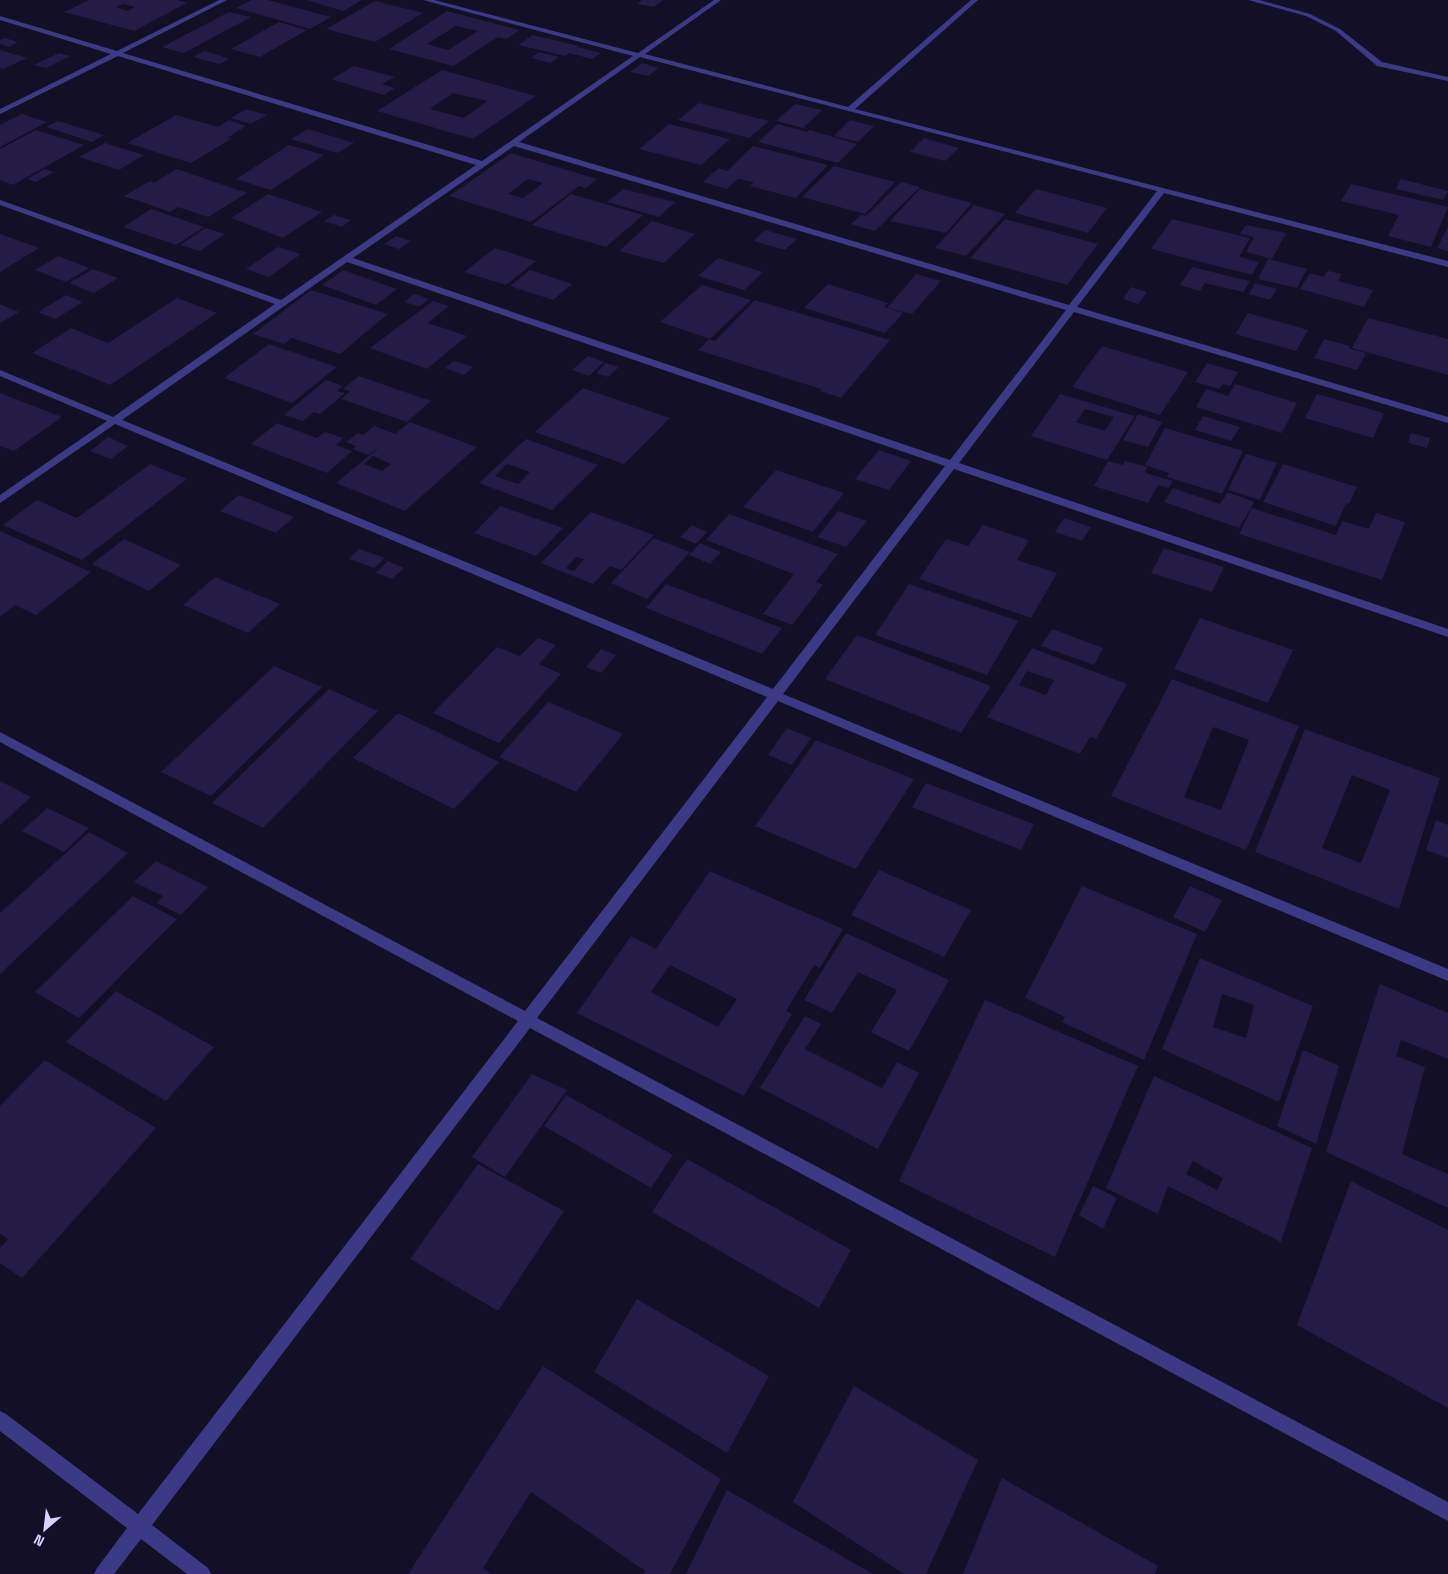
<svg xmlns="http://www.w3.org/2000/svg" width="1448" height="1574" viewBox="0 0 1448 1574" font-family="'Space Grotesk',sans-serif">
<rect width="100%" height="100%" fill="#130f26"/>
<g fill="#241b47" fill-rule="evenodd">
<path d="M89,0H177L187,3L134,31L64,12ZM123,4L135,7L128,11L116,7Z"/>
<path d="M252,0H268L331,17L310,29L236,8Z"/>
<path d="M306,0H362L343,11Z"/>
<path d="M642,0H663L654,7L637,4Z"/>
<path d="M375,1L423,13L375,42L326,29Z"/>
<path d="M447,11L520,30L506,39L498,37L453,66L389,49ZM456,26L478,31L448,50L427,44Z"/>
<path d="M229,12L251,17L184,53L162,47Z"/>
<path d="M279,22L307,30L260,57L231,49Z"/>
<path d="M533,35L579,46L578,47L601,53L592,59L569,53L565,56L518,45Z"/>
<path d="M5,38L18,42L9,47L0,44V40Z"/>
<path d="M0,50L27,58L3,69L0,68Z"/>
<path d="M204,51L230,59L219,64L193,57Z"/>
<path d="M539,52L559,57L550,63L531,58Z"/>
<path d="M59,53L70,56L46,68L34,65Z"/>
<path d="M642,63L659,68L648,76L630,72Z"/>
<path d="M354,66L395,77L382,84L395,88L384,95L331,79Z"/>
<path d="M442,70L536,96L473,139L377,111ZM453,93L487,101L464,118L430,109Z"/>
<path d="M699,103L769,121L749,138L678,120Z"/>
<path d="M795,104L822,110L803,128L776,121Z"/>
<path d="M246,109L267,115L251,124L231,118Z"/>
<path d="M22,114L47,122L0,147V125Z"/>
<path d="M176,115L218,127L229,120L246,126L227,138L231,139L191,163L127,143Z"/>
<path d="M850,120L874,126L858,142L834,136Z"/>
<path d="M58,121L104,135L92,142L46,127Z"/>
<path d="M669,124L730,139L701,165L639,149Z"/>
<path d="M778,124L807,132L810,130L857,144L838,163L758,142Z"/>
<path d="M308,129L354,143L337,153L291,139Z"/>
<path d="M36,130L84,145L13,185L0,180V149Z"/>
<path d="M924,138L959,148L945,161L910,152Z"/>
<path d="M105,143L144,155L119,170L79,157Z"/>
<path d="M289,145L324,155L271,190L236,179Z"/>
<path d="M753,146L828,165L796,198L750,186L754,182L738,179L727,189L703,182L719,168L727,171Z"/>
<path d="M511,153L597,179L586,188L579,186L531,222L449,196ZM528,179L543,183L523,198L508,194Z"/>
<path d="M834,166L895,182L865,214L802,197Z"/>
<path d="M45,169L54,172L36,182L27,179Z"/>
<path d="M177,169L247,193L208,217L178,207L170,212L124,196L150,181L155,182Z"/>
<path d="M1401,179L1448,191L1443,200L1396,189Z"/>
<path d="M901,182L920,187L875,231L851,224L861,215L866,216Z"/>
<path d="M1351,184L1448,207L1431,247L1388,236L1399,215L1341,201Z"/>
<path d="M623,189L675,202L659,217L607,202Z"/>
<path d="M920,189L972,203L946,233L890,221Z"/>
<path d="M1036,189L1107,208L1088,233L1015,213Z"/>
<path d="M268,194L322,212L283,238L231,218Z"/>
<path d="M571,194L643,215L606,247L532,225Z"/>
<path d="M974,205L1005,214L966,256L935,248Z"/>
<path d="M151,209L204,227L176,245L123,227Z"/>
<path d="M334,215L351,220L342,227L324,221Z"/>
<path d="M1005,219L1098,244L1067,285L970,258Z"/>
<path d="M1172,219L1250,238L1239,257L1259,262L1252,275L1151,249Z"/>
<path d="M652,221L695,234L664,263L619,251Z"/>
<path d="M1246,225L1286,233L1272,259L1246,252L1254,237L1240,234Z"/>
<path d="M1448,227V251L1437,248Z"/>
<path d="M205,228L225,234L200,251L180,245Z"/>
<path d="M765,230L797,239L785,250L753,241Z"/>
<path d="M0,234L39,248L0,272Z"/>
<path d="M396,236L411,241L399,249L384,244Z"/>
<path d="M278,247L301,254L269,277L246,269Z"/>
<path d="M495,248L536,261L506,285L464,272Z"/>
<path d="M58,256L89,268L66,282L35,270Z"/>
<path d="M718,258L763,272L744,290L698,276Z"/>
<path d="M1268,259L1307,269L1297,288L1258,279Z"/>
<path d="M1192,267L1250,281L1243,292L1205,283L1200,291L1180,285Z"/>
<path d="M93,269L118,278L94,293L69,283Z"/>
<path d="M343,270L397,289L376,305L322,285Z"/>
<path d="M530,270L572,284L553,300L510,286Z"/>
<path d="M1328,271L1342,274L1338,281L1373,290L1364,307L1300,289L1310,273L1324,277Z"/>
<path d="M916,274L941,281L912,314L887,308Z"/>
<path d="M1255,283L1277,289L1270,300L1249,294Z"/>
<path d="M828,284L888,303L884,307L903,313L885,333L804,308Z"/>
<path d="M702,285L751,300L710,339L660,322Z"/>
<path d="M1131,287L1147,292L1138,304L1123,299Z"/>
<path d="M311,290L388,314L340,354L292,338L284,344L253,334Z"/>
<path d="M414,294L429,299L419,307L405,302Z"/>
<path d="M66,295L83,302L55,319L38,312Z"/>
<path d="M177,298L217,313L110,385L32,353L71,328L108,343Z"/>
<path d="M755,300L890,340L841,398L820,391L821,389L698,350L709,339L715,341Z"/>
<path d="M433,301L449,306L428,323L467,336L427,369L370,348Z"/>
<path d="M0,304L19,312L0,323Z"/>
<path d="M1248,313L1308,330L1296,351L1235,334Z"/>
<path d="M1368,318L1448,339V375L1352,348Z"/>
<path d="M1324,339L1350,346L1348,348L1366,353L1357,370L1314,358Z"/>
<path d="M269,344L337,367L292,403L224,378Z"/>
<path d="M1102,346L1188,372L1160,415L1072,387Z"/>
<path d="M588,356L604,362L589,376L572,370Z"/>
<path d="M454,361L473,367L464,375L445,368Z"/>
<path d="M606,363L619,367L608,377L596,373Z"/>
<path d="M1207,363L1238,372L1230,386L1223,384L1219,389L1195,382Z"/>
<path d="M359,376L431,401L407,422L341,399L350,391L343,389Z"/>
<path d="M326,380L343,386L337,391L345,393L320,414L314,412L303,421L284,415Z"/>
<path d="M1235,384L1297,403L1282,433L1196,407L1206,389L1228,396Z"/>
<path d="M583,388L670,418L624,464L535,432Z"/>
<path d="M0,393L62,417L14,451L0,446Z"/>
<path d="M1060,394L1135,416L1107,460L1031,436ZM1085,409L1114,417L1105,431L1076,422Z"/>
<path d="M1317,394L1384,413L1373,438L1305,418Z"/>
<path d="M1138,414L1162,422L1148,447L1123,440Z"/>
<path d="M1203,416L1240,427L1231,441L1195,430Z"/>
<path d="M410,422L477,447L405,511L336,483L381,446L368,455L353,449L356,446L346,442L358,433L363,435L374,426L395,434ZM373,456L391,464L382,471L364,464Z"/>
<path d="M277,423L317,438L325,432L344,438L336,445L352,451L327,473L251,444Z"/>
<path d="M1165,428L1243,451L1222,494L1167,477L1169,473L1145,465Z"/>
<path d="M1411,433L1430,438L1427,448L1408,443Z"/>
<path d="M108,437L128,446L111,459L90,451Z"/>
<path d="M526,439L598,465L552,510L479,483ZM507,464L530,472L518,484L495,476Z"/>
<path d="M879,450L911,461L889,490L855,479Z"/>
<path d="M1246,454L1277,463L1260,500L1228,490Z"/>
<path d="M1108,461L1123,465L1125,461L1148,467L1145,473L1173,481L1169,488L1158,485L1148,503L1094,486Z"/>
<path d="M150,464L187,479L82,560L3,525L37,500L77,518Z"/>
<path d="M1283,464L1357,487L1349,504L1346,503L1336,526L1263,502Z"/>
<path d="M776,470L844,493L813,532L743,507Z"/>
<path d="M1173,488L1220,504L1228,492L1254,502L1239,528L1164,502Z"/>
<path d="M239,495L294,517L276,533L220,511Z"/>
<path d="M500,506L563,528L536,556L474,533Z"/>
<path d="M1252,508L1336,535L1342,521L1369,529L1376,513L1405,522L1382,580L1239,534Z"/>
<path d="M838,511L867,521L846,547L817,537Z"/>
<path d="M591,512L654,535L621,570L610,566L593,584L541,563ZM576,557L584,559L574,571L566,568Z"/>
<path d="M729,514L838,554L816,582L823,585L792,625L763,614L794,574L706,540Z"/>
<path d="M1064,518L1091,527L1082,541L1055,532Z"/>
<path d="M692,525L707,532L696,544L680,537Z"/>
<path d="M983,525L1029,540L1017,560L1057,573L1031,618L919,579L946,539L968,546Z"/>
<path d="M0,531L91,572L36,615L15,605L0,617Z"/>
<path d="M654,538L690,552L647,599L611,583Z"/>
<path d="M124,539L181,565L149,591L92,564Z"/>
<path d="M700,543L721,552L710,564L689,555Z"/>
<path d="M1164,548L1224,567L1212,592L1151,573Z"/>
<path d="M359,549L385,558L374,568L349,559Z"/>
<path d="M388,561L404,568L392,579L376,573Z"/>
<path d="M215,577L280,604L248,633L183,605Z"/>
<path d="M666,584L782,628L762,654L646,608Z"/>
<path d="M909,584L1018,621L987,675L875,635Z"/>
<path d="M1200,618L1293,650L1268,703L1174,669Z"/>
<path d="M1052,629L1103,648L1094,665L1041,646Z"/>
<path d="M857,635L991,686L961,733L825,679Z"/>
<path d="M538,638L556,645L539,664L561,674L499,743L433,713L497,647L520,656Z"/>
<path d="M1032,648L1127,684L1096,739L1090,737L1080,754L987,717ZM1027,671L1054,680L1046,695L1019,685Z"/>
<path d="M601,649L616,655L601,673L586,667Z"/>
<path d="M274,666L322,687L211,796L161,772Z"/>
<path d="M1172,679L1299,726L1246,850L1111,796ZM1213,727L1249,740L1221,810L1184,797Z"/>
<path d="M329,689L378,711L263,828L212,803Z"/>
<path d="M548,702L623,734L576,792L499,757Z"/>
<path d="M398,713L499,762L454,809L353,758Z"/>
<path d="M787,728L811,738L792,765L768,755Z"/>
<path d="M1305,729L1440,778L1399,909L1255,852ZM1352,775L1390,790L1361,863L1322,848Z"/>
<path d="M816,740L914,779L856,869L755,826Z"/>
<path d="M0,781L31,797L0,825Z"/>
<path d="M926,783L1034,824L1021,850L912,807Z"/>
<path d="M47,808L89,828L64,852L22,831Z"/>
<path d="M1436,820L1448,825V858L1426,850Z"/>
<path d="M89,832L128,853L0,974V913Z"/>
<path d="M156,861L208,887L181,915L157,903L163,896L134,882Z"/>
<path d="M879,870L971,910L944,957L851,915Z"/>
<path d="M710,871L843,929L820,968L814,965L786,1011L792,1014L744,1096L577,1013L631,936L656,949ZM670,965L737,999L718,1027L651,992Z"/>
<path d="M1082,886L1197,934L1144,1060L1062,1022L1065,1017L1025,998Z"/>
<path d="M1190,886L1222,900L1205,932L1173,917Z"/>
<path d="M133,896L177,919L79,1018L35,992Z"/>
<path d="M846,933L949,980L909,1051L871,1032L897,990L858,972L832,1013L804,1000Z"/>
<path d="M1200,958L1313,1006L1279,1102L1162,1049ZM1222,994L1254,1005L1246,1038L1213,1027Z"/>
<path d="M1380,984L1448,1013V1059L1401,1040L1396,1056L1425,1067L1402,1154L1448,1174V1208L1326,1152Z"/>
<path d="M116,991L214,1047L166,1101L66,1042Z"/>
<path d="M985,1000L1138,1066L1055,1257L899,1181Z"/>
<path d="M805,1016L821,1024L805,1049L882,1088L897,1062L919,1073L878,1149L760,1088Z"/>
<path d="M1303,1050L1339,1066L1316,1144L1277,1126Z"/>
<path d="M45,1060L156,1128L22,1278L0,1263V1248L8,1239L0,1234V1106Z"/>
<path d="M532,1074L567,1090L505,1177L472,1157Z"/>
<path d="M1154,1076L1312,1148L1281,1242L1168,1186L1158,1214L1106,1188ZM1193,1161L1223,1178L1217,1190L1186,1174Z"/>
<path d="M566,1095L673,1155L651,1188L544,1126Z"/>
<path d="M687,1159L851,1250L819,1308L652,1212Z"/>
<path d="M478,1164L564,1211L498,1311L410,1259Z"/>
<path d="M1351,1181L1448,1230V1408L1297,1325Z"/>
<path d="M1093,1186L1117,1198L1103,1229L1079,1215Z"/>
<path d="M637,1299L769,1376L727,1453L594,1372Z"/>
<path d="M543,1366L721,1479L670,1574H643L645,1571L531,1492L483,1568L491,1574H408Z"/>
<path d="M854,1386L978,1460L926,1574H904L793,1502Z"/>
<path d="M1002,1478L1158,1566L1155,1574H963Z"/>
<path d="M727,1490L873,1574H686Z"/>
</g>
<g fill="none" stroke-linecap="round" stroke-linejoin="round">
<g fill="#3d3a85" fill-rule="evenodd">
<path d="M219,0H227L123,53L482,161L633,56L423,0H434L638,53L714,0H721L645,54L848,107L971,0H978L855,109L1448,261V267L1164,193L1077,307L1448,417V423L1074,312L959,463L1448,629V637L954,469L783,694L1448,969V981L778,701L537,1018L1448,1502V1521L530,1028L152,1525L208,1568L211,1574H187L141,1539L114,1574H94L97,1568L127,1528L0,1431V1411L6,1414L138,1514L518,1021L0,742V732L525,1011L767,697L115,424L0,503V495L107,421L0,376V370L113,417L275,304L0,205V200L281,300L476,165L118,56L0,114V109L111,54L0,20V16L117,51ZM640,57L1157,191L1069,305L519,142ZM514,146L1066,310L950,460L353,258ZM347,262L945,466L773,689L122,420Z"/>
<path d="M1248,0H1259L1310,14L1340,29L1382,62L1448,77V81L1377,66L1336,31L1306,16Z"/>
</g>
</g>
<g transform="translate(45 1529) rotate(208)" stroke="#130f26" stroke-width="4" paint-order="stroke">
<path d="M0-4L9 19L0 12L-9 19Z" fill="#d9d4ff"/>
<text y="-8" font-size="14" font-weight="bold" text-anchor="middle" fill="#d9d4ff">N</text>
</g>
</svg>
